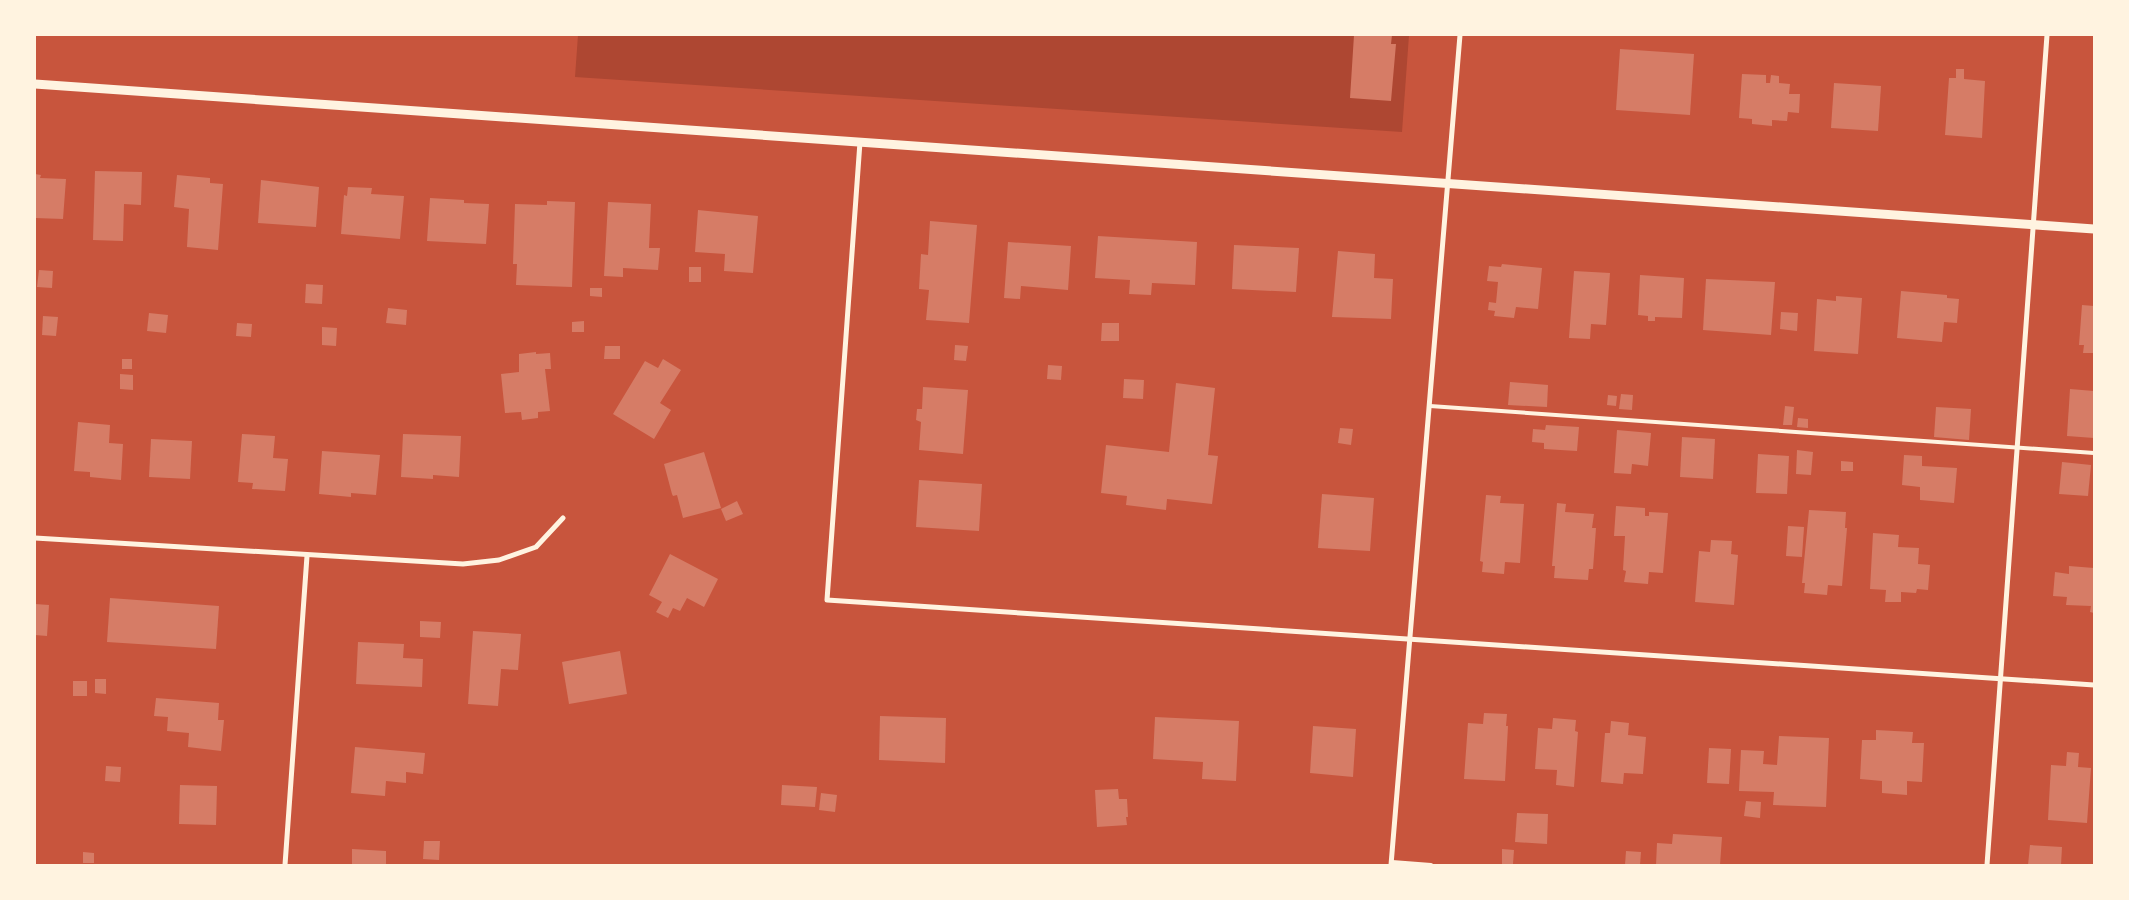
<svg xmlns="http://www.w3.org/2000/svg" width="2129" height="900" viewBox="0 0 2129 900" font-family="'Titillium Web',sans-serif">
<rect width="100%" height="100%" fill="#c8553d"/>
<path fill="#ae4732" d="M578,35H1409L1402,132L575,77Z"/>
<g fill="#d67c66">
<path d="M1354,35H1392L1391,44H1396L1391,101L1350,98Z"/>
<path d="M1620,49L1694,54L1690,115L1616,110Z"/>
<path d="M1956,69H1964V79L1985,81L1982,138L1945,135L1949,78H1956Z"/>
<path d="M1742,74L1766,75V83H1770L1771,75L1779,76V83L1790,84L1789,94H1800L1799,113L1788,112L1787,121L1772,120V126L1752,124V119L1739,118Z"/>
<path d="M1834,83L1881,86L1878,131L1831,128Z"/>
<path d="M95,171L142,172L141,205L124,204L123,241L93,240Z"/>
<path d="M35,174L41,175L40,178L66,179L63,219L35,218Z"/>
<path d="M177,175L210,178V183L223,184L218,250L187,247L189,209L174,207Z"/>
<path d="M261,180L319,187L316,227L258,223Z"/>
<path d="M348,187L372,188L371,194L404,196L400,239L341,234L344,195L347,196Z"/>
<path d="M430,198L464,200V203L489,204L486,244L427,241Z"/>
<path d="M547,201L575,202L572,287L516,285L517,264H513L515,204L547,205Z"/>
<path d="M608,202L651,204L649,248H660L658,270L623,268V277L604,276Z"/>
<path d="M698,210L758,216L753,273L724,271L725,254L695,252Z"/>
<path d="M930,221L977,225L969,323L926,320L929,290L919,289L921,254L928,255Z"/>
<path d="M1098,236L1197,242L1195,285L1152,283L1151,295L1129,294L1130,280L1095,278Z"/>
<path d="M1008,242L1071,246L1068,290L1021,286L1020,299L1004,298Z"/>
<path d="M1234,245L1299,248L1296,292L1232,289Z"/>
<path d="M1338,251L1375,254L1374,278L1393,279L1391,319L1332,317Z"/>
<path d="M1502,264L1542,268L1538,309L1516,307L1514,318L1494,316L1495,311L1488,310L1489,302L1496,303L1498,282L1487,281L1489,266L1501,267Z"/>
<rect x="689" y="267" width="12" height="15"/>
<path d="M39,270L53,271L52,288L37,287Z"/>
<path d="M1574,271L1610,273L1606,325L1591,324L1590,339L1569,338Z"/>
<path d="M1640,275L1684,278L1682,318L1655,317V321H1648V316L1638,315Z"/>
<path d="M1706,279L1775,282L1771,335L1703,330Z"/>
<path d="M306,284L323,285L322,304L305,303Z"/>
<path d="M590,288H602V297L590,296Z"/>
<path d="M1901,291L1947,295V298L1959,299L1957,323L1944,322L1942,342L1897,338Z"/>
<path d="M1836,296L1862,298L1858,354L1814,351L1817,299L1836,301Z"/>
<path d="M2082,305L2094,306V353H2083L2084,345H2079Z"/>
<path d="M388,308L407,310L406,325L386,323Z"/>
<path d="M1781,312L1798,313L1797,331L1780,329Z"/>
<path d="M149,313L168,315L166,333L147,331Z"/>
<path d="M43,316L58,317L56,336L42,335Z"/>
<path d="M584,321V332H572V322Z"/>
<path d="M237,323L252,324L251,337L236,336Z"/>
<path d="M1102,323H1119V341H1101Z"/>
<path d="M322,327L337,328L336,346L322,345Z"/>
<path d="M955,345L968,346L966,361L954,360Z"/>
<path d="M605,346H620V359H604Z"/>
<path d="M536,352V354L550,353L551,369H545L550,411L538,412V418L522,420L521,412L505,413L501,374L519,372V354Z"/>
<rect x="122" y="359" width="10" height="10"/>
<path d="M663,359L681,370L660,403L671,410L654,439L613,414L645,361L658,368Z"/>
<path d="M1048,365L1062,366L1061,380L1047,379Z"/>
<path d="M120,374L133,375V390L120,389Z"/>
<path d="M1124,379L1144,380L1143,399L1123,398Z"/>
<path d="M1510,382L1548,385L1547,407L1508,405Z"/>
<path d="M1176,383L1215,388L1208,455L1218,456L1212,504L1167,499L1166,510L1126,505L1127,496L1101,493L1106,445L1169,452Z"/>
<path d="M923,387L968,390L963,454L919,450L921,422L916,420L917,409H922Z"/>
<path d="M2070,389L2094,391V438L2067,436Z"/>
<path d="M1621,394L1633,395L1632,410L1619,409Z"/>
<path d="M1608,395L1617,396L1616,406L1607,405Z"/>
<path d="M1785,406L1794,407L1792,425H1783Z"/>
<path d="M1936,407L1971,409L1969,440L1934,437Z"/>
<path d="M1798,418L1808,419V428L1797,427Z"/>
<path d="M78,422L110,425L109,443L123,444L121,480L90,477V472L74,471Z"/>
<path d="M1546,425L1579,427L1577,451L1544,449V443L1532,442L1533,429L1545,430Z"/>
<path d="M1340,428L1353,429L1351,445L1338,443Z"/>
<path d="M1617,430L1651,433L1648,466L1632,464L1631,474L1614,473Z"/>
<path d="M242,434L275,436L273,458L288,459L285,491L252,489L253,483L238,482Z"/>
<path d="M403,434L461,436L459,477L433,475V479L401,477Z"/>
<path d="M1682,437L1715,439L1713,479L1680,477Z"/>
<path d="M151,439L192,441L190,479L149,477Z"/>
<path d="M1797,450L1813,452L1811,475L1796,474Z"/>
<path d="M322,451L380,455L376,495L351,493V497L319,494Z"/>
<path d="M704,452L721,508L683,518L677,495L673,496L672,494L664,464Z"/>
<path d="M1758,454L1789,456L1787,494L1756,493Z"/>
<path d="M1904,455L1922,456V466L1957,468L1954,503L1920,500V487L1902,485Z"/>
<path d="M1841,461L1853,462V471H1841Z"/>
<path d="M2062,462L2091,465L2088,496L2059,494Z"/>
<path d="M919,480L982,484L979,531L916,527Z"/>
<path d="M1322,494L1374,498L1370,551L1318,548Z"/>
<path d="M1486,495L1501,496L1500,503L1524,504L1520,563L1505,562L1504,574L1482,572L1483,562L1480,561Z"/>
<path d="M737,501L743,514L726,521L721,509Z"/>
<path d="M1557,503L1566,504L1565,512L1594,514L1592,528H1596L1593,569H1589L1588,580L1554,578L1555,566H1552Z"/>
<path d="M1616,506L1645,508V516H1649V512L1668,513L1663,573L1649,572L1648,584L1624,582L1626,571L1623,570L1625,536H1614Z"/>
<path d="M1809,510L1846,512L1845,528H1847L1842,586L1828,585L1827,595L1804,593L1805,583H1802Z"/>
<path d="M1788,526L1804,527L1802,557L1786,556Z"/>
<path d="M1873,533L1899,535L1898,547L1919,548L1918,564L1930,565L1928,590L1917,589L1916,593L1901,592V602H1885L1886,590L1870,589Z"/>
<path d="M1711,540L1732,541L1731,554L1738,555L1734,605L1695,602L1699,551L1710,552Z"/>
<path d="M670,554L718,579L704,607L687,598L680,611L673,608L668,618L656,612L662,602L649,595Z"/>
<path d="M2069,566L2094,568V613L2090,612L2091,606L2066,605L2067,597L2053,596L2055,572L2069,574Z"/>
<path d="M110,598L219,606L216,649L107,642Z"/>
<path d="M35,604L49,605L47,636L35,635Z"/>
<path d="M420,621L441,622L440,638L420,637Z"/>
<path d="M473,631L521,634L518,670L501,669L498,706L468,704Z"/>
<path d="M358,642L404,644L403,658L423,659L422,687L356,684Z"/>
<path d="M620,651L627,694L569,704L562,662Z"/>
<path d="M95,679H106V694L95,693Z"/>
<rect x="73" y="681" width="14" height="15"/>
<path d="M156,698L219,703L218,720H224L221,751L188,747L189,733L167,731L168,717L154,716Z"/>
<path d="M1484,713L1507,714L1506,726H1508L1505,781L1464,779L1468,723L1483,724Z"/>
<path d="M880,716L946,718L945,763L879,760Z"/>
<path d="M1155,717L1239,721L1236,781L1202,779L1203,762L1153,759Z"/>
<path d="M1553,718L1576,720L1575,731L1578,732L1574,787L1556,785L1557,770L1535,769L1538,728L1552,729Z"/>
<path d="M1611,721L1629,723L1628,735L1646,737L1643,774L1624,773L1623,784L1601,782L1605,733H1610Z"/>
<path d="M1313,726L1356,729L1353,777L1310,773Z"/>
<path d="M1876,730L1913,732L1912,743H1924L1922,782L1907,781V795L1882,793V781L1860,779L1862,740H1876Z"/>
<path d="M1779,736L1829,738L1826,807L1773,805L1774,792L1739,791L1741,750L1764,751L1763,764L1777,765Z"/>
<path d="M355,747L425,753L423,774L406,772V783L386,781L385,796L351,793Z"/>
<path d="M1709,748L1731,749L1729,784L1707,783Z"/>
<path d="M2067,752L2079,753L2078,767L2091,768L2087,823L2048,820L2051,765L2066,766Z"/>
<path d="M106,766L121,767L120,782L105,781Z"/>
<path d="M180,785L217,786L216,825L179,824Z"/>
<path d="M782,785L817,787L815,807L781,805Z"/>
<path d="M1118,789L1119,799H1127L1128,817H1126L1127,825L1097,827L1095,790Z"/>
<path d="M821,793L837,795L835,812L819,810Z"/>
<path d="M1746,801L1761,802L1760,818L1744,816Z"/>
<path d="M1517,813L1548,814L1547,844L1515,842Z"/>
<path d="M1673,834L1722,837L1720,865H1656L1657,843L1672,844Z"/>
<path d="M424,841H440L439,860L423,859Z"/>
<path d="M2030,845L2062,847L2061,865H2028Z"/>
<path d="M352,849L386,851V865H352Z"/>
<path d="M1502,849L1514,850L1513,864H1502Z"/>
<path d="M1626,851L1641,852L1640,865H1625Z"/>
<path d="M83,852L94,853V863H83Z"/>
</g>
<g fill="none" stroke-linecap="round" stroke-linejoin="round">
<g stroke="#fff3e0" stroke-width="4">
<path d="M1430,406L2094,453"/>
<path d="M1392,862L1431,865"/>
</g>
<g stroke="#fff3e0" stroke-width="5">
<path d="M860,142L827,600L2094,685"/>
<path d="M35,538L463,564L499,560L536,547L563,518"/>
<path d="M285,865L307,556"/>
<path d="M1391,865L1460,35"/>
<path d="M1987,865L2047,35"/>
</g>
<path stroke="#fff3e0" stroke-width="9" d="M35,84L2094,229"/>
</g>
<rect width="2129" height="900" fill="none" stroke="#fff3e0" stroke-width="72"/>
</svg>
